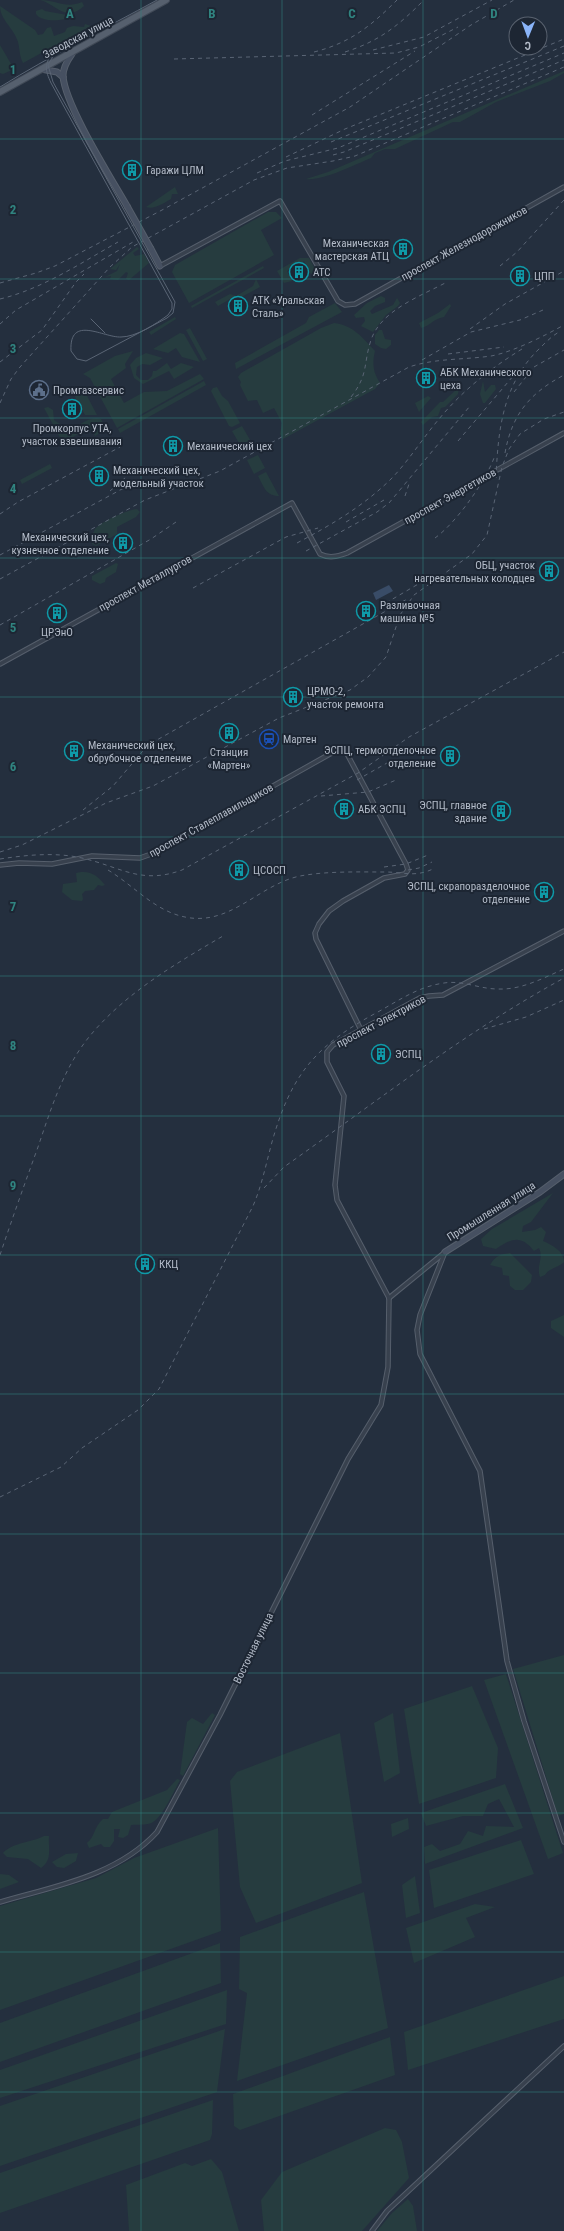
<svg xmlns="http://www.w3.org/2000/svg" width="564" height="2231" viewBox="0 0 564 2231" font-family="'Roboto Condensed',sans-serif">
<rect width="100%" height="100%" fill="#242f3e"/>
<g fill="#263c3f">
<path d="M40,0C56,0 66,9 82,2L84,6C65,23 56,4 40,0Z"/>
<path d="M0,6L35,30L38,35L43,34L47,28L51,27L54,36L65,32L67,28L73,26L84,27L85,24L91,26L23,63C19,55 20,50 18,42C14,28 0,20 0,6Z"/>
<path d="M42,9L45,11L73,16C65,21 42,23 36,14V11Z"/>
<path d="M0,45L14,69L3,74L0,73Z"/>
<path d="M564,71V73L550,81L496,102L460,122H453L395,149H385L375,153L371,158C354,165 323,181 306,179L328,172Z"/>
<path d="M175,187L178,194H172L171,199C164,203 154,210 146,207Z"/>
<path d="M268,212H276L282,218L261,230L274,255L189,303L172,272L175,265Z"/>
<path d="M137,247L139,249L133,253L135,256L144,254L149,263L129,280L126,279L128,273L126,272L118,280L110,279L111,276L105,277L117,271L120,264L116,270L110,269Z"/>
<path d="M300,258H309L316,271L311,274L304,261L287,271L292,281L284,283L277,271Z"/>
<path d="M263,266L264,268L192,308L191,306Z"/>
<path d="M256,279L260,287L234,301L232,298L218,306L215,302L230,294L236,296L253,286Z"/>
<path d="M381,296L385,298V302L375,306L370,311L372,314L393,305L397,298L400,303L398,306L386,315L373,332L361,326L365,321L364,317L356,318L354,315L367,303Z"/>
<path d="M335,303L342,312L236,369L235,363L306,323L309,317Z"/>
<path d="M450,304L451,306L444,317C433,319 430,326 421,328L419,323L438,313Z"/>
<path d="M175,317L176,319L151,335L149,332Z"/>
<path d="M334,323C353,325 363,338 375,351C372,364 373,372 380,383L375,389L283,439L280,434L282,423L274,408L263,413L257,400L248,401L240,385L241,382L238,377L241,373L321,328Z"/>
<path d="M190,328L207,359L203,361L186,330Z"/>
<path d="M379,330H382L385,339L391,340V345L386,349L381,348L375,344V335Z"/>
<path d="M180,333L184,334L200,362L182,357L176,348L168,353L153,349Z"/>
<path d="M133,351L125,364L126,368L111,379L124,403L144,392L167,391L200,374L204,379L117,428L90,378L83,374L115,356Z"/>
<path d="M146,353L163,358L150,365L142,364L137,367L136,375L141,380H148L152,376L153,371H156L167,363L171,369L181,363L194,367L174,379L169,371L143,384L134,378L130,365L136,358Z"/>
<path d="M204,381L206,385L120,433L118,429Z"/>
<path d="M483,381L485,392L491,385H495L496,389L485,403H483L480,394Z"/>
<path d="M217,387L222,396L228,401L240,423L232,427L229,426L211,391L213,388Z"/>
<path d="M459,387L458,394L445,407L441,408L438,416L432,417L423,425L421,422L440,402H443Z"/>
<path d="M83,388L97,415H85L74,395Z"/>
<path d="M428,396L431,398L419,412L415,403Z"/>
<path d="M48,407L53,410L54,420L60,424L64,431C77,430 87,415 101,419L106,429L95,436L90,427L63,443L44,408Z"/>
<path d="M242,426L253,445L243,450L232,431Z"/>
<path d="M258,455L265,468L254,474L247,460Z"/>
<path d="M50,464L52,468L22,484L20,480Z"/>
<path d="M266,472L279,496C266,496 264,487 258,476Z"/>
<path d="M137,509L140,512L136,517L117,527V534L96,546L92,544C92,539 92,534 95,529C102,521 127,510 137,509Z"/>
<path d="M116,563L118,564L116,572L106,578L105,582L100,584L92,580V576Z"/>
<path d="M81,872C92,871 99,877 105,885L102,886L98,885L94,890L85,891L82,894L83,899L82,901L72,900L62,892L63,884L77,882L76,873Z"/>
<path d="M553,1193L531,1222L523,1226L522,1232L535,1230L541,1227L546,1232L543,1241C552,1245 564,1251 564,1262C558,1268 549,1268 545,1275L540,1277C536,1266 544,1258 539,1248L534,1251C521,1235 512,1238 496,1249L483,1246L481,1239L492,1229Z"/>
<path d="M510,1253L532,1275L531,1282L523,1290H515L510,1286L509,1276L503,1275L502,1268L490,1265C495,1256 501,1254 510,1253Z"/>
<path d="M564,1315V1337L551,1328V1321Z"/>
<path d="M564,1655V1814L558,1816L513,1669Z"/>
<path d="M506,1674L563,1853L548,1859L484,1680Z"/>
<path d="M472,1686L498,1748L496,1778L419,1804L404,1709Z"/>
<path d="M212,1713L215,1715L183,1776L180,1774L187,1722L192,1718L203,1724Z"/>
<path d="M393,1713L400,1773L384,1782L374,1723Z"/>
<path d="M340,1733L362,1883L256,1923L240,1887L230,1781L237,1772Z"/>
<path d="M177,1779L180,1780C174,1791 163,1816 153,1822C147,1826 137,1824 131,1825L128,1835L123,1838L118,1837L120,1829H114V1841L110,1847H104L101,1844L89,1848L87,1843C95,1837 93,1828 103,1819H108L112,1812L167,1790Z"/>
<path d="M505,1784L523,1828L425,1864L424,1847L432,1844L440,1851L460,1844L468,1831L483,1836L486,1826L514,1827L499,1799L488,1804L483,1816H463L426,1826L421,1813Z"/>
<path d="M408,1818L409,1829L392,1837L391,1824Z"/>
<path d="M218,1828L221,1931L0,2010V1906L96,1878L134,1858Z"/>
<path d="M44,1836H49C48,1848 53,1860 41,1868L28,1859L7,1857L3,1853C13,1842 31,1843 44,1836Z"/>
<path d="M521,1840L534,1874L434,1908L429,1870Z"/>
<path d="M78,1853L76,1861L64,1868L57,1867L52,1862L66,1854Z"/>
<path d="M0,1874L9,1875L19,1882L0,1889Z"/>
<path d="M415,1876L420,1913L406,1918L402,1885Z"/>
<path d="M364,1892L388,2028L237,2081L247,1993L239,1989L240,1937Z"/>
<path d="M475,1904L495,1907L466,1918L475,1937L414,1963L406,1928Z"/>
<path d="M220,1943L221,1983L0,2062V2023Z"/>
<path d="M564,1976V2019L408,2070L404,2032Z"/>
<path d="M227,1990L226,2024L0,2098V2070Z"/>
<path d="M225,2029L217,2092L0,2166V2106Z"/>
<path d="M390,2037L395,2075L240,2130L234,2126L233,2094Z"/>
<path d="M213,2100L212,2134L210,2140L0,2213V2173Z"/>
<path d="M385,2128L396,2130L402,2142L409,2178L362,2231H264L261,2200L282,2172Z"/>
<path d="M211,2159L222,2172L239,2231H129L126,2185L185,2163L192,2166Z"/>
<path d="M408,2199L413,2206L417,2231H377L392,2213Z"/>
</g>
<path fill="#394c67" d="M389,585L393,591L376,600L373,593Z"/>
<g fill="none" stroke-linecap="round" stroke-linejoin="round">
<g stroke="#565f6c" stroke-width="5.5">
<g id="street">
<path d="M160,266L280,201L338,301L345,305L355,304L564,187"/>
<path d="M0,664L292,503L320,554C330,559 338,556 347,553L564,433"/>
<path d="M0,865L19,863L52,864L92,856L140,858L154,853L337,750H343L346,752L406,864L408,870L405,874L384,878L343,901L329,911L319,924L315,933L316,939L361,1030"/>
<path d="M445,1252L420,1315L417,1330L420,1354L480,1471L507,1661L524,1721L564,1842"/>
<path d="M389,1298L337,1200L335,1185L344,1096L327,1062V1052L333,1045L420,998L429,996L443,995L564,931"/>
<path d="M389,1298L444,1253"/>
<path d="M0,1902C55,1886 117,1876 157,1832L220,1715L348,1459L381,1405L388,1367L389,1298"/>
<path d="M372,2231L387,2211L564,2046"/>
</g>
</g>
<g stroke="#565f6c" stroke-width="7">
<g id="secondary">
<path d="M72,54C67,61 63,68 63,76C65,105 111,178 127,206"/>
<path d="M41,69L57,72L63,77"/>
<path d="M151,249L160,266"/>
<path d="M445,1252L540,1192L564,1174"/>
</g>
</g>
<g stroke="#414a57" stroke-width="8">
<path id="primary" d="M0,92L166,0"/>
</g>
<use href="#street" stroke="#38414e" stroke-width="3.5"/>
<use href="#secondary" stroke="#465061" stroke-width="5"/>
<use href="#primary" stroke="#56606e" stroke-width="6"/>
<g stroke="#5a6575" stroke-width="1">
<path d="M53,52C44,64 45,70 51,83L172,303V309L168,315C156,324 136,337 121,337C104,338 69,314 71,351L77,359L86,361L167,318L173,313L175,302L53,82L48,65L55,53"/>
<path d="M0,87C52,55 104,29 157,0"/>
<path d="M91,319L105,333"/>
</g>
<g stroke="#5a6575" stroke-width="1" stroke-dasharray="4 4" stroke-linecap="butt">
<path d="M373,50L424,37L492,0"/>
<path d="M314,52C350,43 371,26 397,0"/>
<path d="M345,52C380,41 399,25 424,0"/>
<path d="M174,59L396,53L419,47L458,27"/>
<path d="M312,115L415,51"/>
<path d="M331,142L564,46"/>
<path d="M333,155L344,152L564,60"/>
<path d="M286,157L345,129L564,39"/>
<path d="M257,173L285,161L338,148L564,53"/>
<path d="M500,266L517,252L564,200"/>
<path d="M0,283L36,273L55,266L164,209L350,107L471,25L514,0"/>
<path d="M0,299C42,289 81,263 118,242"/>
<path d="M0,324L16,310L133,242"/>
<path d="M470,329L505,304L564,271"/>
<path d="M448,354L504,347"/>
<path d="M422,360L471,332L520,320L543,310"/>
<path d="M0,362L42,330L76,282L84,274"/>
<path d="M514,392L534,367L564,350"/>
<path d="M351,397C369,374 363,364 371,340C381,310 421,296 447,282"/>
<path d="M0,403L11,379L20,367L110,267L132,247L254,180L287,168L333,161L355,156L564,67"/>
<path d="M458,441L514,375"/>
<path d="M505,453C512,414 530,393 564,375"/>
<path d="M496,478C498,429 503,383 540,348C546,342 552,336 559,332"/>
<path d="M110,491L133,471"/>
<path d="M405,496L410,481"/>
<path d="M0,514L18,502L120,447"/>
<path d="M346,522L384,500"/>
<path d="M435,538C456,523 485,482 494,458"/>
<path d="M297,543C331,525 362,507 390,480C408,462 422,439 439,419C462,391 491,368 522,349"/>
<path d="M306,551L377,512L389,503L470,406"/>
<path d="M0,555L122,489L139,482"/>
<path d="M0,579L145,500L220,471L409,367C436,358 463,360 491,356C513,352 544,336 564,325"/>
<path d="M193,588L286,537L318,528"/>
<path d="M379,607L432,576"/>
<path d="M0,625L151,539L176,522"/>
<path d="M357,780L387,763"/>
<path d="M321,796L368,792L396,780"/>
<path d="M83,810L113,786L148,745L409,598"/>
<path d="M0,852L22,845L106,803L153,786L279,718L350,690L368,677L386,657L400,615L414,595L472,554L487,535L502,467L509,449L520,434L544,419L564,412"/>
<path d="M0,859C26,855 55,852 82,858C121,867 141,885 182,870L358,773L409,737L564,652"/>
<path d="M384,867L406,864L428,855"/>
<path d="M108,870C136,887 157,914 191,918C233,923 261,884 300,876C327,871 358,872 385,872C405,872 415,878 435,868"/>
<path d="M408,870L419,868L432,862"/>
<path d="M484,1029L526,1017L564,1000"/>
<path d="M264,1188L284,1167C376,1102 465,1032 564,978"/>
<path d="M0,1255C12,1219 25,1183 38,1147C51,1109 63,1069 89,1037C124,994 175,964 223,936"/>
<path d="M0,1497L61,1467L82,1448L138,1410L159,1389L253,1206C262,1185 266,1164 272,1142C291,1075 315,1046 376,1013C400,1000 417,987 444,983C463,980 479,989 498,989C522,990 543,978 564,969"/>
</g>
<g stroke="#565f6c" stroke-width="7" stroke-linecap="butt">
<path id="secondary-bridge" d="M127,206L151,249"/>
</g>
<use href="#secondary-bridge" stroke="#465061" stroke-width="5"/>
</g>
<path fill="none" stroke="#308480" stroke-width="1" stroke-opacity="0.55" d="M141,0V2231M282,0V2231M423,0V2231M0,139H564M0,279H564M0,418H564M0,558H564M0,697H564M0,837H564M0,976H564M0,1116H564M0,1255H564M0,1394H564M0,1534H564M0,1673H564M0,1813H564M0,1952H564M0,2092H564"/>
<defs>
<g id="building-ring" transform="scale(1)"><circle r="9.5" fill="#1d2633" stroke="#0f9aa8" stroke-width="1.5"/><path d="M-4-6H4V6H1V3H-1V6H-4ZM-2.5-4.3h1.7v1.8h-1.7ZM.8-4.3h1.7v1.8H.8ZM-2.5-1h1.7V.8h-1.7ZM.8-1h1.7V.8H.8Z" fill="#0f9aa8"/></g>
<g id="civic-ring" transform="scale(1)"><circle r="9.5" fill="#1d2633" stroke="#5c6f8a" stroke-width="1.5"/><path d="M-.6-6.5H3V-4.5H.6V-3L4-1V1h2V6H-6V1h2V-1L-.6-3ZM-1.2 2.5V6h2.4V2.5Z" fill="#5c6f8a"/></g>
<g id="station-ring" transform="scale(1)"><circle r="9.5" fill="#1d2633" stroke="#1a4fb4" stroke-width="1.5"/><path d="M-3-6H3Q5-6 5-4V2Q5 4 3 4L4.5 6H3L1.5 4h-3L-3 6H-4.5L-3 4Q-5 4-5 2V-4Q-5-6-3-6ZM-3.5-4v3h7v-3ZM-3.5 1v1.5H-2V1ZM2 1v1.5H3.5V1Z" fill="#1a4fb4"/></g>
</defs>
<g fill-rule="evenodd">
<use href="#building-ring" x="132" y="170"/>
<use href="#building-ring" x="403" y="249"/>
<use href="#building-ring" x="299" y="272"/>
<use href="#building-ring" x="520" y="276"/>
<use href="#building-ring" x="238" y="306"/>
<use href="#building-ring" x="426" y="378"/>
<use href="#civic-ring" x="39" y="390"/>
<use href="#building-ring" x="72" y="409"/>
<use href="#building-ring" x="173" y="446"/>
<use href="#building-ring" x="99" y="476"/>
<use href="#building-ring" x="123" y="543"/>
<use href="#building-ring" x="549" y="571"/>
<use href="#building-ring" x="366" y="611"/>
<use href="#building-ring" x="57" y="613"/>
<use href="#building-ring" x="293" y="697"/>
<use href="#building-ring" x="229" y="733"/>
<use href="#station-ring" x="269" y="739"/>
<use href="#building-ring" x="74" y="751"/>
<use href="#building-ring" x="450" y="756"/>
<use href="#building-ring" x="344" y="809"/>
<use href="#building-ring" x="501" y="811"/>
<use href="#building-ring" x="239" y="870"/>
<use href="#building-ring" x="544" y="892"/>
<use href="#building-ring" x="381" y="1054"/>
<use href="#building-ring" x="145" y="1264"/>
</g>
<g text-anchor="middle" stroke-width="4" stroke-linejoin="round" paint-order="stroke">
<g font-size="11" fill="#b4bcc9" stroke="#1d2633">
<text transform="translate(78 37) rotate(-28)" y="4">Заводская улица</text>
<text transform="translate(464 243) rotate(-29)" y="4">проспект Железнодорожников</text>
<text transform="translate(450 496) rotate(-29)" y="4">проспект Энергетиков</text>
<text transform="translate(145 583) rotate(-29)" y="4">проспект Металлургов</text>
<text transform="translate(211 820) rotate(-29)" y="4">проспект Сталеплавильщиков</text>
<text transform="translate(381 1021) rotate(-28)" y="4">проспект Электриков</text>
<text transform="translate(491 1211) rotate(-32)" y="4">Промышленная улица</text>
<text transform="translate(253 1648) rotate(-64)" y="4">Восточная улица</text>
</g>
<g font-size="11" fill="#b4bcc9" stroke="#1d2633" text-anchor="start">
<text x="146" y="174">Гаражи ЦЛМ</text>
<text x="389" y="247" text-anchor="end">Механическая<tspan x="389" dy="13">мастерская АТЦ</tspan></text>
<text x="313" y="276">АТС</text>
<text x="534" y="280">ЦПП</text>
<text x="252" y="304">АТК «Уральская<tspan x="252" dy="13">Сталь»</tspan></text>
<text x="440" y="376">АБК Механического<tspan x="440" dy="13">цеха</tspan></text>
<text x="53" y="394">Промгазсервис</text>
<text x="72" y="432" text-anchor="middle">Промкорпус УТА,<tspan x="72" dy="13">участок взвешивания</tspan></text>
<text x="187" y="450">Механический цех</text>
<text x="113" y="474">Механический цех,<tspan x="113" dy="13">модельный участок</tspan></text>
<text x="109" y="541" text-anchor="end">Механический цех,<tspan x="109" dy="13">кузнечное отделение</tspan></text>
<text x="535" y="569" text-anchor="end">ОБЦ, участок<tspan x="535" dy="13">нагревательных колодцев</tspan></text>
<text x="380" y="609">Разливочная<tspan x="380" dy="13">машина №5</tspan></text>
<text x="57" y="636" text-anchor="middle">ЦРЭнО</text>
<text x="307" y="695">ЦРМО-2,<tspan x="307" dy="13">участок ремонта</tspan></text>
<text x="283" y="743">Мартен</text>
<text x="88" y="749">Механический цех,<tspan x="88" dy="13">обрубочное отделение</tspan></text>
<text x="436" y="754" text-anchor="end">ЭСПЦ, термоотделочное<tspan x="436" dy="13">отделение</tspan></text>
<text x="229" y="756" text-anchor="middle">Станция<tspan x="229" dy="13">«Мартен»</tspan></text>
<text x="487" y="809" text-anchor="end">ЭСПЦ, главное<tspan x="487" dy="13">здание</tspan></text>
<text x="358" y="813">АБК ЭСПЦ</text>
<text x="253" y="874">ЦСОСП</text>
<text x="530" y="890" text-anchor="end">ЭСПЦ, скрапоразделочное<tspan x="530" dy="13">отделение</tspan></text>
<text x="395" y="1058">ЭСПЦ</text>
<text x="159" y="1268">ККЦ</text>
</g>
</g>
<g font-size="13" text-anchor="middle" font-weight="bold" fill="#308480" stroke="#1d2633" stroke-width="4" stroke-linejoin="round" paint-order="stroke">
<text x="70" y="18">A</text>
<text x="212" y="18">B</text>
<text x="352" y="18">C</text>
<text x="494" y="18">D</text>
<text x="13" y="74">1</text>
<text x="13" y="214">2</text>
<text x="13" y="353">3</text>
<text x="13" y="493">4</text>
<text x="13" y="632">5</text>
<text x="13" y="771">6</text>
<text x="13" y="911">7</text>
<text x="13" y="1050">8</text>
<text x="13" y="1190">9</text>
</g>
<g transform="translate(528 36) rotate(181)"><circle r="19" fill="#1d2633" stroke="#59626f"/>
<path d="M0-3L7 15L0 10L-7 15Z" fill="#8ab4f8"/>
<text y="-6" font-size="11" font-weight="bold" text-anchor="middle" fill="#b4bcc9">С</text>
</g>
</svg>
